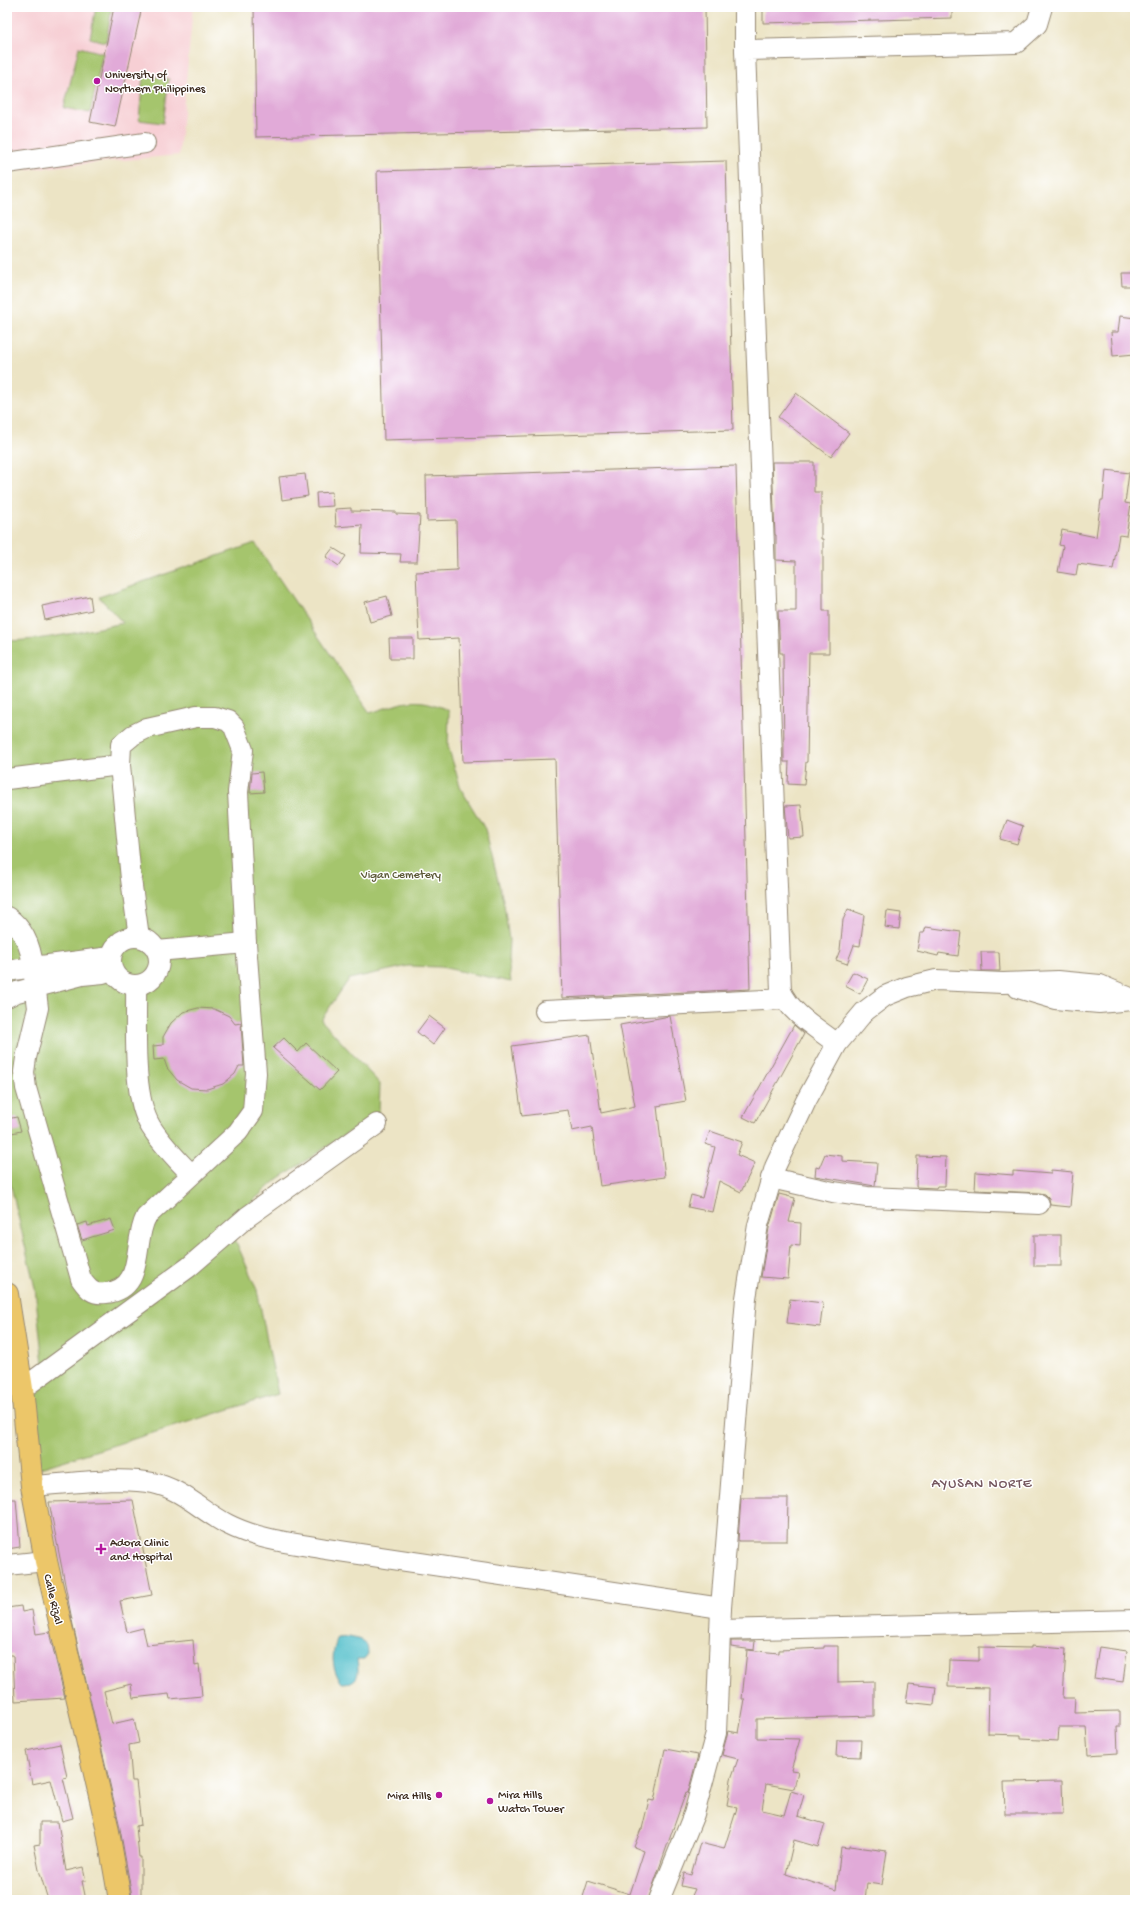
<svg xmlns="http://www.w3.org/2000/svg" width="1142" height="1907" viewBox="0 0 1142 1907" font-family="'Gochi Hand',sans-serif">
<rect width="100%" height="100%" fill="#fff"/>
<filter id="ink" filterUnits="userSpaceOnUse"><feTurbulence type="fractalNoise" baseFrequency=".025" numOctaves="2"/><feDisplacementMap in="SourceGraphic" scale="8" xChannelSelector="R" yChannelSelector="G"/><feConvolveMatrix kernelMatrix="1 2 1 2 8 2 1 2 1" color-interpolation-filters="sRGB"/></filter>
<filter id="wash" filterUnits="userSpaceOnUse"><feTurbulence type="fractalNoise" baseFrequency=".012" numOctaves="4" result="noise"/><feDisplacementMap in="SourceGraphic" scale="16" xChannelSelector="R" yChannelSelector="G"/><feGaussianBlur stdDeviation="0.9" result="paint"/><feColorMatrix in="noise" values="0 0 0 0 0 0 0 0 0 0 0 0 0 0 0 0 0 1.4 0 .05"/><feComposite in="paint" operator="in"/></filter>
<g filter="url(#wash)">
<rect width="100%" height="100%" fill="#ece4c5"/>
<path fill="#f7cfd4" d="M7,7H193L179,155L7,171Z"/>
<g fill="#a5c56d" stroke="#707846">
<path d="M96,7H112L106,42L90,38Z"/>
<path d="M79,47L103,53L90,113L64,108Z"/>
<path d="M143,75L169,79L163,123L139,120Z"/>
<path d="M255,543L370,713C402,703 417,694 449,711L448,746L461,789L485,829L504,904L509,940L508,960L511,982L441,967L408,966L349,979L321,1020L380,1084L379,1112L275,1181L228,1223L257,1290L278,1394L37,1469L26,1376L43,1364L35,1288L7,1169V641C47,640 84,631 123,623L99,597Z"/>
</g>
<path fill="#52bfcb" stroke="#467474" d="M349,1637C362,1640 368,1639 368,1654L364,1659H357C359,1673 360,1683 342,1683C331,1669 331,1653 338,1638Z"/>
<g id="blocks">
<g fill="#e1aad8">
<path d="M114,7H142L115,127L90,122Z"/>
<path d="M254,7H705L707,127L256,137Z"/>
<path d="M763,7H952V18L763,23Z"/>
<path d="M726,161L733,430L384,440L377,171Z"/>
<path d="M1121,273H1135V286H1122Z"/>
<path d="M1120,316L1135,318V354L1113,356L1111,332H1118Z"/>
<path d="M796,393L849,433L831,457L778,417Z"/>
<path d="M772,462H814V492H821V539H823V611H829V653H809L807,762H806L804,785L788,784L789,762H784L783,653H780L778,611H796V561L776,560V535H775Z"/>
<path d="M736,466L750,989L562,998L555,759L463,762L459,638L419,640L416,572L457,570L456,520L427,521L426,476Z"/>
<path d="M1106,470L1129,473L1125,503L1131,504L1126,536L1119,535L1113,569L1078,564L1076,575L1058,572L1063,546L1059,545L1062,530L1096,537L1101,500H1103Z"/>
<path d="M305,474L308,496L282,500L279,477Z"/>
<path d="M332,492L333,506L317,507L316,493Z"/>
<path d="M351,508V511L396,512V514L420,515L417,562H400L401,554L361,553L362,525L336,527L335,509Z"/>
<path d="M333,548L346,556L339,566L326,557Z"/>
<path d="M90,596L92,610L45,620L42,606Z"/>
<path d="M387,596L392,616L370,622L365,602Z"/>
<path d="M389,638H413V659H390Z"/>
<path d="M262,772L264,792L250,793L252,773Z"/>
<path d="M801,805L804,837L788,838L785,806Z"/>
<path d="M1007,820L1023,826L1017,844L1000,839Z"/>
<path d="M848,909L864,915L860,946L854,945L847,964L836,960L840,950L843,920Z"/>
<path d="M887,911L901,913L899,929L885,927Z"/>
<path d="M926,927L961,932L958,956L939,953L938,956L917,951L920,933H924Z"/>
<path d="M981,952H999L1000,971H982Z"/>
<path d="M853,972L868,979L860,994L845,986Z"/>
<path d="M198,1008L214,1009L229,1016L235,1024L241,1023L244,1066H239L235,1074L223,1084L207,1089L191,1088L177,1080L167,1068L164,1059L154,1060L153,1046L163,1045V1037L171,1023L183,1012Z"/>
<path d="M429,1016L445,1028L433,1045L417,1032Z"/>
<path d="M670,1016L686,1101L657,1106L665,1177L600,1186L592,1127L572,1131L568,1110L522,1116L512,1046L590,1035L601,1113L635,1106L620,1025Z"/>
<path d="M794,1025L804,1034L755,1123L743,1117Z"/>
<path d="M284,1038L298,1052L306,1043L337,1072L320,1090L273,1048Z"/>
<path d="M17,1117L21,1131L7,1134V1119Z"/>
<path d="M710,1131L742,1142L737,1155L755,1163L741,1192L719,1181L712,1212L688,1207L691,1195L702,1198L715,1147L705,1144Z"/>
<path d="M825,1154L842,1156V1161L877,1163L875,1186L815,1176L816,1167L819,1168Z"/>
<path d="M917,1156L946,1157L945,1186H937L936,1188L916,1187Z"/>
<path d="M1051,1170L1073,1172L1070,1207L1050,1205L1049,1198L1045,1194L1039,1193L975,1190L976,1172L1013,1175V1171L1051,1174Z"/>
<path d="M779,1194L795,1198L789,1222L801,1223L800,1246L791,1245L788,1279L761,1277L769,1228Z"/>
<path d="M111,1219L115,1230L82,1240L77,1225L87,1222L88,1226Z"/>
<rect x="1034" y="1235" width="27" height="31"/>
<path d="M790,1299L823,1303L820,1327L787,1323Z"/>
<path d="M741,1498H788L787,1541H738Z"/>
<path d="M7,1499H16L20,1547L7,1549Z"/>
<path d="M133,1500L152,1595L120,1601L127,1632L143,1628L147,1645L193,1640L195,1665L199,1664L202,1696L170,1699L169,1694L133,1698L131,1684L104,1691L112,1724L134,1719L139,1743L129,1745L132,1781H136L141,1825L136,1826L139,1857H141V1896H132L119,1823L73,1625L49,1502Z"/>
<path d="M21,1606L22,1612L32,1610L36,1634L49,1632L65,1698L15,1701L13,1655H8L7,1650V1608Z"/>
<path d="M731,1641H755L754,1650L731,1647Z"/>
<path d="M824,1646H838V1682L874,1681V1716L757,1719V1738L800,1739L791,1770L798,1771L794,1789L766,1784L762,1810L784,1815L791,1791L804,1795L798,1816L825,1824L818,1847L794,1840L786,1874L836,1890L841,1847L849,1848V1846L887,1851L882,1885L867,1883L865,1900H690L695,1889L681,1886L684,1873L691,1875L700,1843L724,1849L737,1808L727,1806L731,1779L738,1759L722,1755L728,1731L739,1733L745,1699H742L747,1650L779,1653V1650L824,1648Z"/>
<path d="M1031,1646L1066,1649L1063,1698H1075L1074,1712L1120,1711V1727H1117L1118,1753L1088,1755L1086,1727H1059L1058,1741L1021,1739V1735L988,1734L989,1688L948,1687L949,1660L979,1661V1647L1031,1648Z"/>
<path d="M1099,1647L1127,1651L1123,1682L1094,1678Z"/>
<path d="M909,1684L936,1687L934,1705L906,1702Z"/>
<path d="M837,1740H861L860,1757L836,1756Z"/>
<path d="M60,1744L67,1777L63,1778L73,1818L62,1821L51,1780L32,1784L26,1751Z"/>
<path d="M665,1749L698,1755L688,1793L686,1792L648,1900H582L588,1881L630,1894L644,1851L634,1847L641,1829H642L649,1800L654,1801Z"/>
<path d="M1062,1781L1063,1814H1005L1004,1782Z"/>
<path d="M40,1822H58L66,1871L83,1867L86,1881H82L86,1900H48L39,1870L34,1845L40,1844Z"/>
</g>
</g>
</g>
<g filter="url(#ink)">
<use href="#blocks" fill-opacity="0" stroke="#948772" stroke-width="1"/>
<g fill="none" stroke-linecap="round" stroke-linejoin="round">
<g stroke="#948772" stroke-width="22">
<g id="minor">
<path d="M745,7V50"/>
<path d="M7,163L145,143"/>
<path d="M7,779L120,765"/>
<path d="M7,917C24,929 31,946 33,967L111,957"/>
<circle cx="135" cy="961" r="24"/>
<path d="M157,951L246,943"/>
<path d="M7,971L33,967L38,1008L26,1058L24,1072L26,1088L81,1279C88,1289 93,1295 106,1293C146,1289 132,1244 146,1217L238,1132L253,1111L256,1073L246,943L238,792L243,750L234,727L228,721L215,717H196L147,728L133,735L121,745L120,765L131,879L139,937"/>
<path d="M136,985C137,1024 131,1095 151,1127C162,1144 177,1160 191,1174"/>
<path d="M1018,988L1055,999L1099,1003L1132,1000"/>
<path d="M7,997L17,992L82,975L103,973"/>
<path d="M545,1011L785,999"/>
<path d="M837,1044C817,1028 791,1014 781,991L745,50L1016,43L1037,24L1042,7"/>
<path d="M771,1178L833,1192L867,1197L1039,1204"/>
<path d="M22,1389L189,1267L247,1217L377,1124"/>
<path d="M32,1486C68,1484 120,1476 153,1483C182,1489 202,1511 227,1524C258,1540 293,1543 326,1549L721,1608"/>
<path d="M7,1565L46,1561"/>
<path d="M720,1630L1135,1620"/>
<path d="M659,1900L694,1814L716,1733L721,1608L746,1298L758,1225L775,1167L806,1101L837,1044L864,1012L885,996L907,987L936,980L1003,983L1058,981L1100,985L1135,1000"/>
</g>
</g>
<g stroke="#948772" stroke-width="24">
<path id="major" d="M7,1294L22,1389L32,1486L46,1561L107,1826L120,1900"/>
</g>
<use href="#minor" stroke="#fff" stroke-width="20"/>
<use href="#major" stroke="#ecc669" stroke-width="22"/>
</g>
</g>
<g fill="#b5179e" stroke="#fff" stroke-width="1.5">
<circle cx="97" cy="81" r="4"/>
<path d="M99 1543h4v4h4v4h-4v4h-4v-4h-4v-4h4z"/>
<circle cx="439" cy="1795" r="4"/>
<circle cx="490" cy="1801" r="4"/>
</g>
<g text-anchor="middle" stroke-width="3" stroke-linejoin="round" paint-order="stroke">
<g font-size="12" fill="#3b2a1e" stroke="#fff" text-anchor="start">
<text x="105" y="78">University of<tspan x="105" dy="14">Northern Philippines</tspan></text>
<text x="110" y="1546">Adora Clinic<tspan x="110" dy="14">and Hospital</tspan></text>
<text x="498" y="1798">Mira Hills<tspan x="498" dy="14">Watch Tower</tspan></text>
<text x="431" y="1799" text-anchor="end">Mira Hills</text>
</g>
<g font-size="12" fill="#5b5836" stroke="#fff">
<text x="401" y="878">Vigan Cemetery</text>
</g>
<g font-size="12" fill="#3b2a1e" stroke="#fff">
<text transform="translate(54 1599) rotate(77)" y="4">Calle Rizal</text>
</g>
<g font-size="14" letter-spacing="1" fill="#75575f" stroke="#fff">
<text x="982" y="1487">AYUSAN NORTE</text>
</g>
</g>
<rect width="1142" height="1907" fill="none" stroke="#fff" stroke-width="24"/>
</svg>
